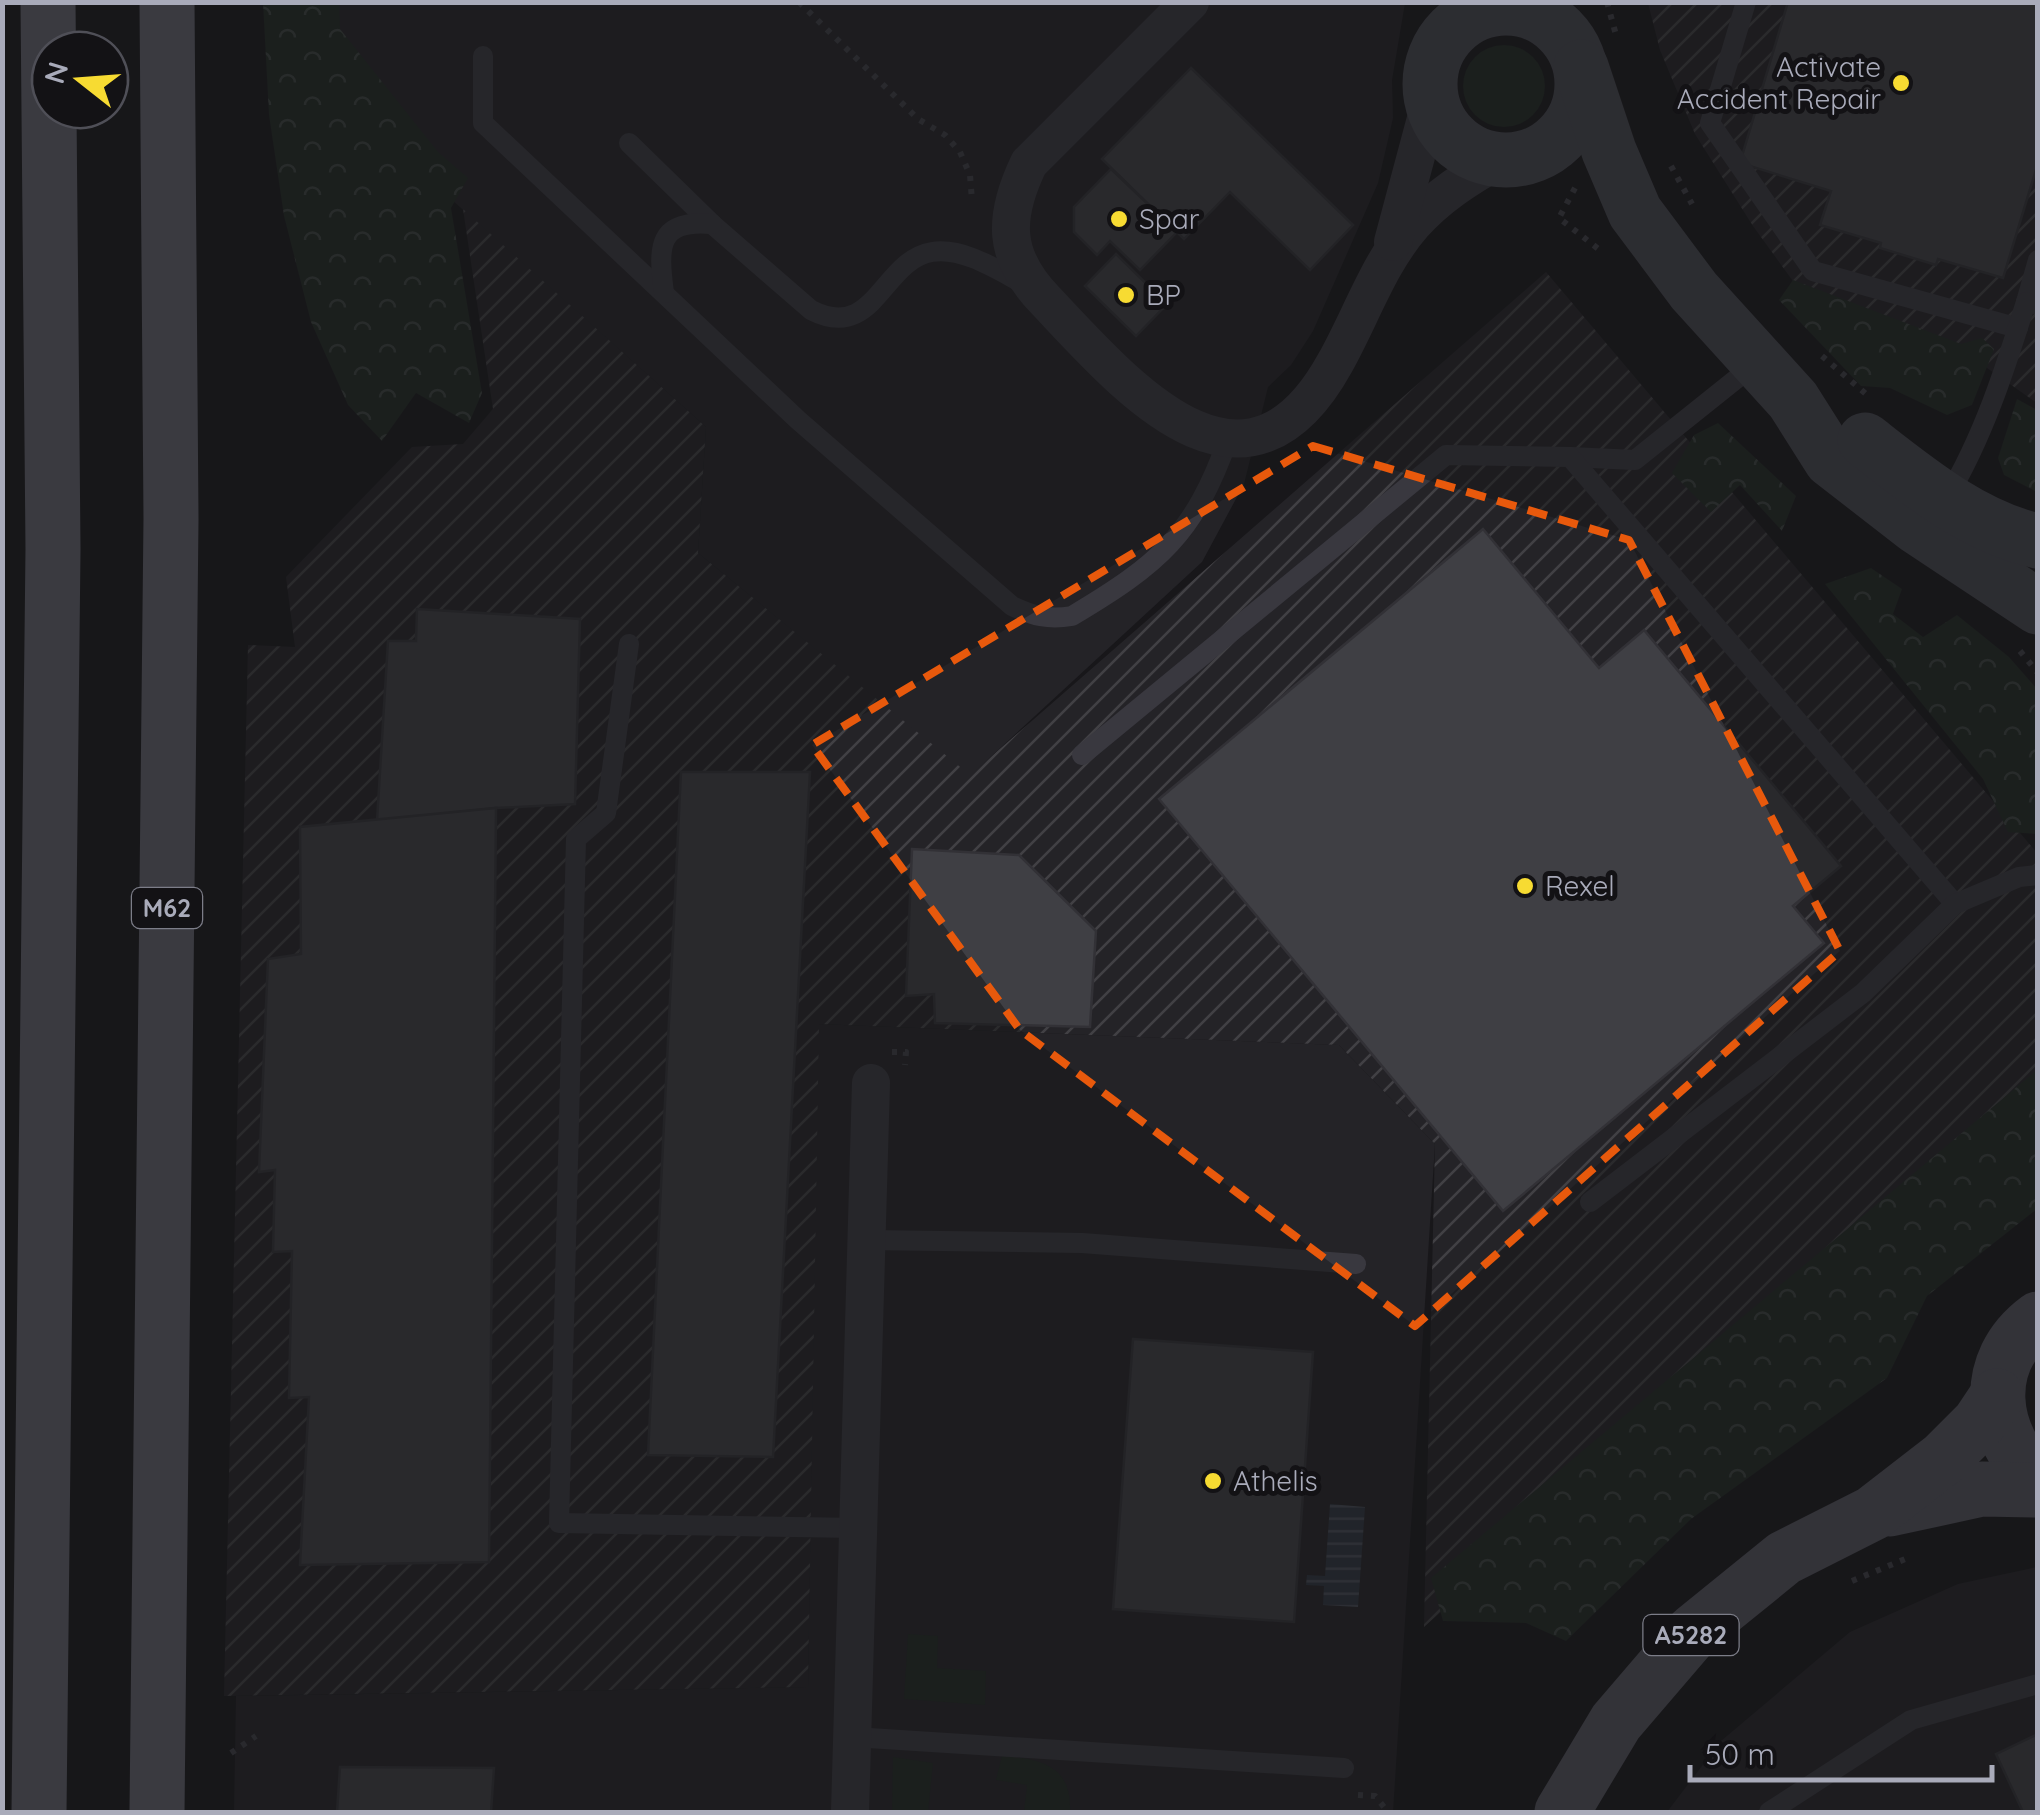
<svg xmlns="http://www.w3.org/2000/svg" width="2040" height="1815" viewBox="0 0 2040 1815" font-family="Quicksand,sans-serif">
<defs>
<pattern id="industrial-furrows" width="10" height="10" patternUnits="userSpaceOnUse" patternTransform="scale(2.5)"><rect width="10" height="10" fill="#242327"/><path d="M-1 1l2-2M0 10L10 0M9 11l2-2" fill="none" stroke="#414044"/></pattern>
<pattern id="forest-crowns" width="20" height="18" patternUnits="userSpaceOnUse" patternTransform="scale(2.5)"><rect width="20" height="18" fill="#1f2822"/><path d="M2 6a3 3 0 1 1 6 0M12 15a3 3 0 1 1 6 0" fill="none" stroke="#3d4440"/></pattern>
<pattern id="water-rules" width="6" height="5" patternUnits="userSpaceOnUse" patternTransform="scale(2.5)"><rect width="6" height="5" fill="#2d333e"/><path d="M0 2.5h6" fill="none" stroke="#494e58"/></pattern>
</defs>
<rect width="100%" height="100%" fill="#18171a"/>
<g fill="#242327">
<path d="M308,3H1405L1392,80L1393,118L1378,183L1313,331L1291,365L1268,387L1244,484L1202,562L970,776L698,553L706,427L311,74Z"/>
<path d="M818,1024L1339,1045L1435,1144L1393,1812H234L236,1696L808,1687Z"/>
<path d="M2037,1567V1812H1667L1721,1741L1850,1632L1958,1584Z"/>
</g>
<g fill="url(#industrial-furrows)">
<path d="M1648,3H2037V403L1963,351L1798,288L1753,226L1695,134L1660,50Z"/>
<path d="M463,209L706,427L698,553L970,775L1546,272L2037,853V1081L1424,1627L1435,1144L1339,1045L819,1024L808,1687L224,1696L248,645L295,647L286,577L412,447L463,444L493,409Z"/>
</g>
<g fill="#1f2822">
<circle cx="1504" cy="86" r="41"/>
<path d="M908,1634L938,1636L937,1668L986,1671L985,1705L904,1699Z"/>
<path d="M1002,1756C1042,1759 1072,1766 1070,1812H1024L1027,1785L996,1780Z"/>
<path d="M893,1757L933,1763L928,1812H892Z"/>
</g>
<g fill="url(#forest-crowns)">
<path d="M263,3H339L340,29L438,152L468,178L451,208L482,393L469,423L416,393L382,441L348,405L311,322L284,216L269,115Z"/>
<path d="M1793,280L1961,344L1982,338L1994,349L1972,405L1947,415L1890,388L1861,386L1779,300Z"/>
<path d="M2017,399L2037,410V492L2004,475L1998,458Z"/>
<path d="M1718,423L1796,496L1782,531L1740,485L1711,512L1672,473L1694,435Z"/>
<path d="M1871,568L1902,589L1893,614L1923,637L1957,615L2009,657L2037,689V834L2008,832L1983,779L1825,584Z"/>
<path d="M2037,1070V1209L1927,1296L1887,1378L1691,1519L1566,1641L1526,1623L1443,1621L1431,1578Z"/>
</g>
<path fill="url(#water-rules)" d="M1330,1504L1365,1507L1358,1607L1323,1605L1324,1586L1306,1585L1307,1575L1325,1576Z"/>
<g fill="#3f3f44" stroke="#323136" stroke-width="2.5">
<path d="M1788,2H2038V163L2003,278L1938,259L1936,265L1880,248L1881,243L1820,225L1831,191L1740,163Z"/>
<path d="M1191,68L1353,225L1310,270L1230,192L1184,239L1102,159Z"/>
<path d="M1111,169L1177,232L1140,270L1110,241L1097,255L1074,232V207Z"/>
<path d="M1116,254L1167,304L1136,336L1085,286Z"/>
<path d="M1483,529L1599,668L1644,630L1841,866L1793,906L1824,943L1503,1211L1159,799Z"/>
<path d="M417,609L580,619L575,804L496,808L377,821L388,641H416Z"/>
<path d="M681,772H810L773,1457L648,1455Z"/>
<path d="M496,808L489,1562L300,1565L309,1397L289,1398L292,1251L273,1252L275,1170L259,1172L268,959L301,954L300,827Z"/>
<path d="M912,849L1019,855L1096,931L1090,1027L935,1023L934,994L906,996Z"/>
<path d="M1133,1339L1313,1352L1294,1622L1113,1609Z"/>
<path d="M2038,1734V1812H2023L1996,1754Z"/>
<path d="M340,1767L494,1768L491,1812H337Z"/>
</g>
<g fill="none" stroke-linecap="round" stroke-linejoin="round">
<g stroke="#3e3f46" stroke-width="6" stroke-dasharray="5 8" stroke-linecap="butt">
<path d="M799,2L918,119L945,135L960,152L970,175L972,200"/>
<path d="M1607,2L1616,35"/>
<path d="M1671,166L1692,204"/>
<path d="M1575,188L1559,218L1601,251"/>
<path d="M1822,356L1866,394"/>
<path d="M2020,651L2038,673"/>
<path d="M892,1052H906L905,1065"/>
<path d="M1852,1581L1910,1557"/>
<path d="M231,1753L256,1736"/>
<path d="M1358,1795L1375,1796L1388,1812"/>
</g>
<g stroke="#39383f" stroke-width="20">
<path d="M1746,2L1710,123L1813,271L2018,328"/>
<path d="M483,56V123L798,420L1012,606C1033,616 1048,620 1072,616C1159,564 1194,535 1228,439"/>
<path d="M629,143L712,224L811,310C875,343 882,260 932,252C964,247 999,271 1026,285"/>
<path d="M664,293C658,247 657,219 712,224"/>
<path d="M2035,304L2026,302L2038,260"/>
<path d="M1570,457L1635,460L1755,364"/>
<path d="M1946,499C1983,438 2005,369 2026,302"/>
<path d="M629,644L606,813L576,839L559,1523L858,1528"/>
<path d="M1082,755L1446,455L1570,457L1955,904"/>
<path d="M1590,1202L1863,993L1955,904L2019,877L2038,875"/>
<path d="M866,1240L1082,1243L1356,1264"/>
<path d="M853,1737L1344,1768"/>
<path d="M1769,1812L1911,1720L2038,1684"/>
</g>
<g stroke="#39383f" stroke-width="38">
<path d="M1190,2L1029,163C1003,217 1002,256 1046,301C1127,387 1245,526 1335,363C1361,317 1378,264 1413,224C1438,196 1467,178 1498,160"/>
<path d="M1393,242L1431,100"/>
<path d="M850,1812L871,1083"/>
</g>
<g stroke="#46474f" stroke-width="55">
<circle cx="1506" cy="84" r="76"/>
<path d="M1581,67L1609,151L1635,212L1694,291L1793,400L1831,460L1916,526L2038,607"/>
<path d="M1865,440C1916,480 1973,527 2038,541"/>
</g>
<g stroke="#54545e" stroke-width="55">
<path d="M2038,1319C1980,1362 1989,1435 2038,1480"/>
<path d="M1890,1509L1982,1489L2038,1490"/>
<path d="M1562,1812L1616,1722L1694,1631L1784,1558L1873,1513L1944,1458L1979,1423L1997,1396"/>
</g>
<g stroke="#646570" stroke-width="55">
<path d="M39,1812L53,549L48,2"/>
<path d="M157,1812L171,519L167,2"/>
</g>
</g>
<path d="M0 0H2040V1815H0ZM1313,446L1629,540L1840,951L1415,1326L1020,1030L812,745Z" fill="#18171a" fill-opacity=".55" fill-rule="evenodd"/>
<path fill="none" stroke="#e8590c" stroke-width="8" stroke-dasharray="20 12" stroke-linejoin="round" d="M1313,446L1629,540L1840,951L1415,1326L1020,1030L812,745Z"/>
<g fill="#f7db32" stroke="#131215" stroke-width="4">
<circle cx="1901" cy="83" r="10"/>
<circle cx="1119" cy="219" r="10"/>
<circle cx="1126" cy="295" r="10"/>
<circle cx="1525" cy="886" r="10"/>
<circle cx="1213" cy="1481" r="10"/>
</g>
<g text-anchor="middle" stroke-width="10" stroke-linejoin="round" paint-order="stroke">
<g fill="#131215" stroke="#7c7d88" stroke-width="2.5">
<rect x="132" y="888" width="70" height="40" rx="8"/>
<rect x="1643.5" y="1615" width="95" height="40" rx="8"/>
</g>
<g font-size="25" font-weight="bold" fill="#a9abba">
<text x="167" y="917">M62</text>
<text x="1691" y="1644">A5282</text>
</g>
<g font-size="28" fill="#a9abba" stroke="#131215" text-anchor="start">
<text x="1881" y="77" text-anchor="end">Activate<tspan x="1881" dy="32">Accident Repair</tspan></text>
<text x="1139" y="229">Spar</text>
<text x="1146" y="305">BP</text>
<text x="1545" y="896">Rexel</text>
<text x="1233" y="1491">Athelis</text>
</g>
</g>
<rect width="2040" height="1815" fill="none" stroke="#a9abba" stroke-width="10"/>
<g transform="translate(80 80) rotate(287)"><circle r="48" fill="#131215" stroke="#4f4f57" stroke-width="2.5"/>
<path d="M0-8L18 38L0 25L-18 38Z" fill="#f7db32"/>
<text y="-15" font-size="28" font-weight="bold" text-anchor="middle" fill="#a9abba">N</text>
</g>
<path d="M1690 1765v15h302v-15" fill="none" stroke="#a9abba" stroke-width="5"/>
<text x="1705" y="1765" font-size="30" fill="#a9abba" stroke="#131215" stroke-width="8" paint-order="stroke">50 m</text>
</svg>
